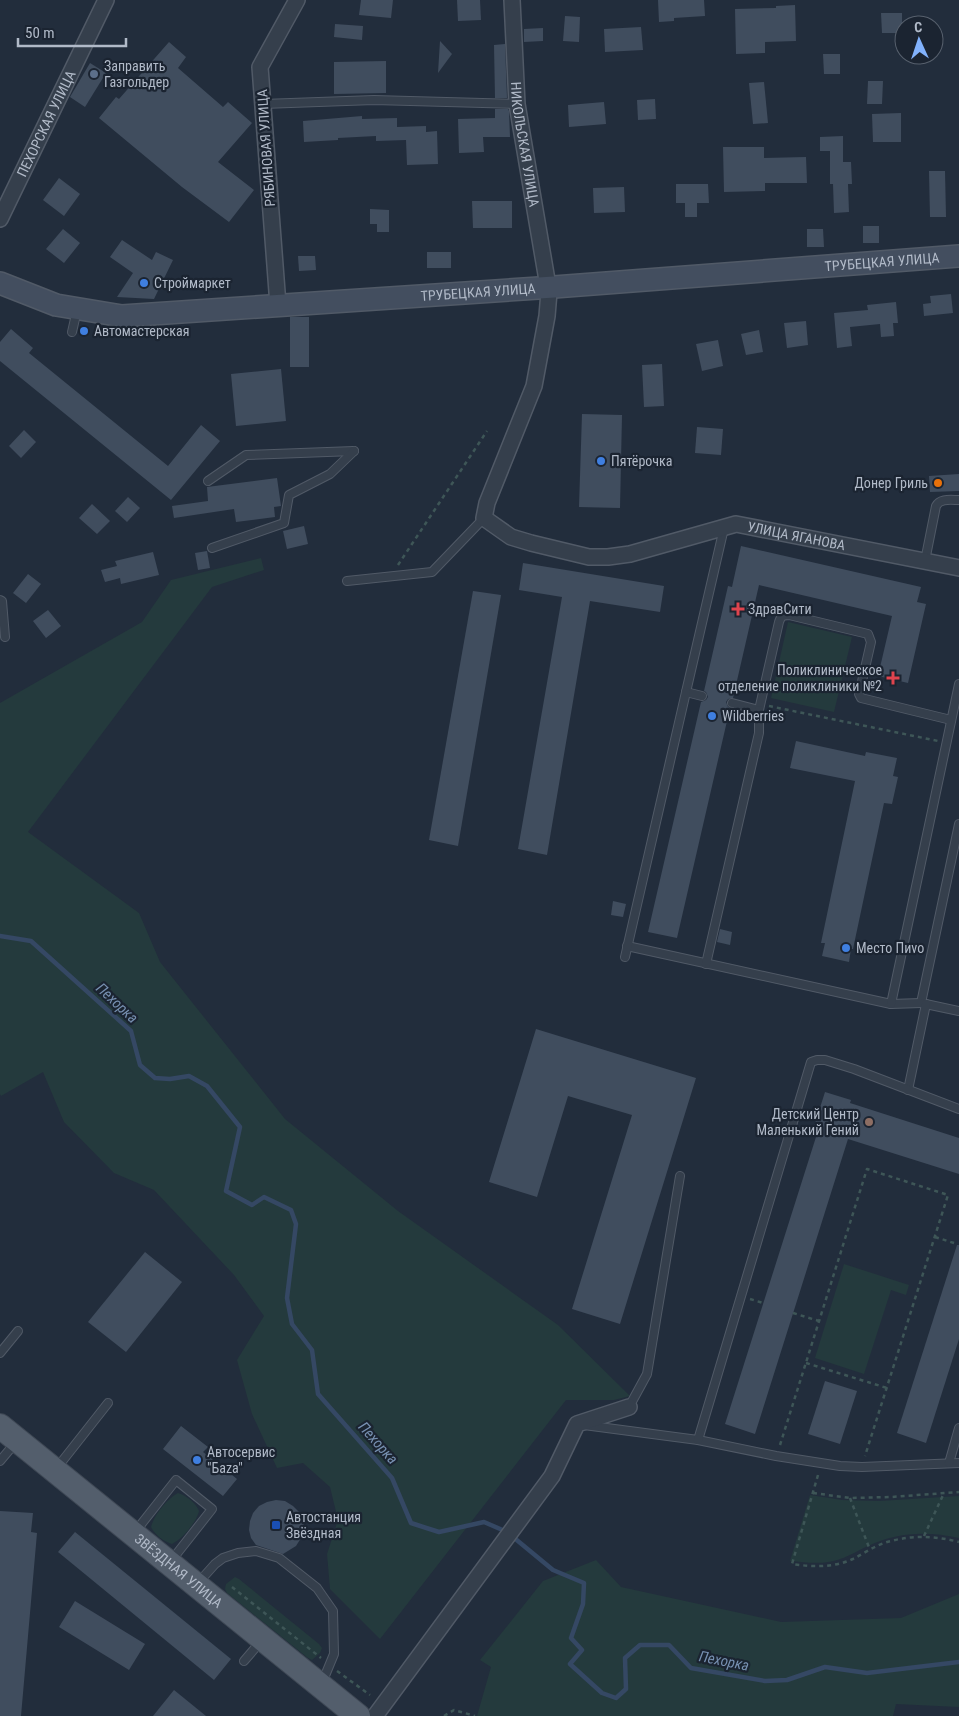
<svg xmlns="http://www.w3.org/2000/svg" width="959" height="1716" viewBox="0 0 959 1716" font-family="'Roboto Condensed',sans-serif">
<rect width="100%" height="100%" fill="#222d3c"/>
<g fill="#243a3d">
<path d="M261,558L264,570L212,587L28,832L139,913L160,962L285,1119L398,1211L558,1325L630,1396L614,1400H566L380,1639L330,1589L327,1554L338,1520L330,1487L303,1463L277,1468L252,1414L237,1360L264,1316L234,1275L154,1190L114,1173L64,1122L43,1072L1,1096L0,1094V703L142,622L171,580Z"/>
<path d="M788,622L852,637L834,712L771,698Z"/>
<path d="M844,1264L909,1285L906,1295L891,1290L864,1374L815,1358Z"/>
<path d="M178,1493C187,1496 195,1502 199,1511C196,1523 183,1538 172,1544C163,1541 155,1535 151,1527C154,1515 167,1499 178,1493Z"/>
<path d="M810,1495L842,1500L879,1501L959,1496V1538C927,1531 898,1532 868,1546C855,1552 843,1560 828,1562C816,1564 803,1562 790,1561Z"/>
<path d="M596,1560L621,1587L781,1622L901,1618L959,1594V1707L896,1704L893,1716H477L491,1667L480,1660L543,1581Z"/>
<path d="M235,1577L239,1579L319,1644L322,1648L320,1653L312,1660L308,1658L227,1593L225,1589L226,1584Z"/>
</g>
<g fill="none" stroke-linecap="round" stroke-linejoin="round">
<path stroke="#354864" stroke-width="4.5" d="M0,936L31,941L131,1031L140,1065L155,1078L170,1079L189,1076L207,1086L240,1127L226,1191L252,1205L264,1197L291,1210L296,1224L287,1298L292,1324L312,1350L318,1394L392,1478L411,1523L439,1532L484,1522L507,1532L553,1570L584,1583L583,1604L571,1638L582,1650L570,1664L602,1693L616,1698L626,1689L625,1658L640,1645H669L691,1668L765,1681L787,1680L825,1667L867,1673L959,1662"/>
</g>
<g fill="#404d5e">
<path d="M361,0H393L391,18L359,15Z"/>
<path d="M457,0H480L481,20L458,21Z"/>
<path d="M658,0H704L705,16L674,18V21L659,22Z"/>
<path d="M795,5L796,41L765,42V53L736,54L735,9L776,8V6Z"/>
<path d="M881,13H902V33H882Z"/>
<path d="M565,16L580,17L579,42L563,41Z"/>
<path d="M335,24L363,26L362,40L334,37Z"/>
<path d="M641,27L643,50L605,52L604,29Z"/>
<path d="M543,28V41L524,42V29Z"/>
<path d="M440,41L452,54L438,73Z"/>
<path d="M169,42L186,57L178,68L223,107L228,102L252,123L218,162L254,190L229,222L182,187L99,118L116,97L119,99Z"/>
<path d="M505,44L507,98H495L494,45Z"/>
<path d="M823,54H840V74H824Z"/>
<path d="M386,61V93L334,94V62Z"/>
<path d="M90,63L106,73L85,107L70,97Z"/>
<path d="M868,81H883L882,104H867Z"/>
<path d="M764,82L768,123L753,124L749,83Z"/>
<path d="M655,99L656,119L638,120L637,100Z"/>
<path d="M604,102L606,124L569,127L568,105Z"/>
<path d="M495,109H508L509,111L510,137H483L484,152L459,153L458,119L495,118Z"/>
<path d="M901,113V142H873L872,114Z"/>
<path d="M362,116V119L397,118V127L426,126V132L437,131L438,164L407,165L406,140L376,141V136L338,138V140L304,142L303,121Z"/>
<path d="M843,136V162H851L852,184H848L849,212L834,213L833,184H830V151H820V137Z"/>
<path d="M723,147H764V158L806,157L807,183H765V191L724,192Z"/>
<path d="M929,171H945L946,217H930Z"/>
<path d="M59,178L80,194L64,216L43,200Z"/>
<path d="M676,184H708L709,203H697V217H685V203H676Z"/>
<path d="M624,187L625,212L594,213L593,188Z"/>
<path d="M472,201H512V228H473Z"/>
<path d="M370,209L389,210V232H377V224H370Z"/>
<rect x="863" y="226" width="16" height="17"/>
<path d="M63,229L80,243L64,263L46,249Z"/>
<path d="M807,229H823L824,247H807Z"/>
<path d="M122,240L152,260L156,252L173,260L154,299L117,297L133,273L110,257Z"/>
<rect x="427" y="252" width="24" height="16"/>
<path d="M298,256H315L316,270L299,271Z"/>
<path d="M951,294L953,313L924,316L923,304L931,303L930,296Z"/>
<path d="M896,302L898,323H893L894,336L881,337L880,324L850,327L852,346L837,348L834,313L868,310L867,305Z"/>
<rect x="290" y="317" width="19" height="50"/>
<path d="M806,321L808,345L787,348L784,323Z"/>
<path d="M11,329L33,348L29,353L168,466L201,425L220,441L171,500L0,361V342Z"/>
<path d="M759,330L763,352L746,355L741,334Z"/>
<path d="M718,340L723,366L702,371L696,344Z"/>
<path d="M662,364L664,406L644,407L642,365Z"/>
<path d="M281,369L286,421L236,426L231,374Z"/>
<path d="M582,414L622,415L620,508L579,507Z"/>
<path d="M697,427L723,429L721,455L695,453Z"/>
<path d="M24,430L36,442L21,458L9,446Z"/>
<path d="M959,474V491L930,492L929,476Z"/>
<path d="M277,478L281,506L274,507L275,517L236,522L234,509L174,518L172,506L208,501L207,487Z"/>
<path d="M128,497L140,508L127,522L115,511Z"/>
<path d="M92,504L110,521L97,534L79,518Z"/>
<path d="M304,526L308,544L287,549L283,531Z"/>
<path d="M741,546L921,587L917,602L926,604L908,683L878,676L892,616L759,585L733,698L728,699L726,702L728,707L730,708L677,938L648,932L701,702L706,700L708,697L706,692L704,691L728,586L732,587Z"/>
<path d="M207,551L210,568L198,570L195,553Z"/>
<path d="M153,552L159,575L121,584L120,578L105,582L101,570L117,566L115,561Z"/>
<path d="M523,563L664,586L660,612L590,601L547,855L518,849L562,597L519,590Z"/>
<path d="M28,574L41,584L26,603L13,593Z"/>
<path d="M473,591L501,595L458,846L429,840Z"/>
<path d="M48,610L61,626L46,638L33,621Z"/>
<path d="M796,741L865,756L866,752L897,758L893,776L898,777L892,804L884,803L853,949H851L849,962L822,956L825,943H821L855,781L790,768Z"/>
<path d="M613,901L626,904L623,917L611,915Z"/>
<path d="M720,929L732,932L730,945L717,942Z"/>
<path d="M536,1029L696,1078L620,1324L572,1309L632,1115L568,1096L537,1197L489,1182Z"/>
<path d="M825,1092L851,1100L850,1103L959,1138V1174L848,1139L755,1434L725,1424L816,1137L811,1136Z"/>
<path d="M957,1245H959V1339L926,1443L897,1433Z"/>
<path d="M145,1252L182,1282L126,1352L88,1322Z"/>
<path d="M825,1381L857,1391L840,1444L808,1434Z"/>
<path d="M181,1426L208,1447L203,1452L237,1479L223,1496L163,1449Z"/>
<path d="M276,1500L285,1501L293,1506L299,1512L303,1520L304,1529L301,1538L296,1546L283,1554L256,1545L251,1538L249,1530L250,1521L253,1513L259,1506L267,1502Z"/>
<path d="M0,1511L33,1513L31,1532L37,1533L21,1716H0Z"/>
<path d="M75,1532L231,1659L214,1680L58,1552Z"/>
<path d="M75,1601L145,1644L129,1670L59,1627Z"/>
<path d="M174,1690L206,1716H153Z"/>
</g>
<g fill="none" stroke-linecap="round" stroke-linejoin="round">
<g stroke="#515a67" stroke-width="10">
<g id="lane">
<path d="M263,104L374,100L517,104"/>
<path d="M72,332L77,310"/>
<path d="M208,481L246,455L354,451"/>
<path d="M212,548L284,523L289,495L330,474L354,451"/>
<path d="M925,561L936,506C940,498 951,500 959,500"/>
<path d="M347,581L432,572L484,518"/>
<path d="M0,600L2,601L5,637"/>
<path d="M702,696L686,692L724,528"/>
<path d="M732,703L759,710L779,622C781,616 783,615 789,615L868,634L871,642L860,690L859,694L861,698L951,720"/>
<path d="M959,824L921,1003L959,1011"/>
<path d="M627,946L891,1004L921,1003"/>
<path d="M625,957L686,692"/>
<path d="M706,964L759,733V710"/>
<path d="M891,1004L959,684"/>
<path d="M908,1090L926,1004"/>
<path d="M0,1353L18,1331"/>
<path d="M629,1407L647,1374L680,1176"/>
<path d="M584,1425L698,1440L776,1456L840,1466L862,1467L959,1463"/>
<path d="M698,1440L811,1062L817,1060H825L854,1069L959,1109"/>
<path d="M0,1461L16,1442"/>
<path d="M949,1463L959,1428"/>
<path d="M56,1469L108,1403"/>
<path d="M135,1532L176,1480L212,1509L171,1561"/>
<path d="M198,1583L215,1564L223,1558L238,1553L256,1551L279,1558L317,1588L333,1611L334,1654L322,1683"/>
<path d="M244,1661L262,1640"/>
</g>
</g>
<g stroke="#515a67" stroke-width="18">
<g id="street">
<path id="s1" d="M512,0L517,104L549,292L547,316L534,386L487,503L484,518L511,537L531,543L589,557H608L630,554L736,524L959,568"/>
<path id="s2" d="M0,219L106,0"/>
<path d="M278,305L260,67L297,0"/>
<path d="M375,1716L552,1476L577,1424L629,1407"/>
</g>
</g>
<g stroke="#515a67" stroke-width="24">
<g id="secondary">
<path id="s3" d="M0,283L56,305L122,316L554,287L959,256"/>
</g>
</g>
<g stroke="#3f4855" stroke-width="26">
<g id="primary">
<path id="s4" d="M0,1426L358,1716"/>
</g>
</g>
<g stroke="#3e5657" stroke-width="2.5" stroke-dasharray="4 4" stroke-linecap="butt">
<path d="M398,565L487,431"/>
<path d="M769,706L938,741"/>
<path d="M935,1237L957,1244"/>
<path d="M750,1299L763,1303"/>
<path d="M793,1313L819,1321"/>
<path d="M806,1363L887,1388"/>
<path d="M780,1445L867,1169L948,1195L865,1456"/>
<path d="M818,1475L792,1564C813,1567 833,1568 853,1559C865,1553 877,1544 891,1541C914,1535 936,1536 959,1542"/>
<path d="M813,1493L850,1498L891,1497L959,1492"/>
<path d="M850,1498L870,1550"/>
<path d="M924,1536L944,1493"/>
<path d="M232,1587L321,1658"/>
<path d="M337,1671L370,1695"/>
<path d="M444,1716L454,1710L475,1716"/>
</g>
<use href="#lane" stroke="#353f4c" stroke-width="8"/>
<use href="#street" stroke="#353f4c" stroke-width="15"/>
<use href="#secondary" stroke="#434e5f" stroke-width="21"/>
<use href="#primary" stroke="#535e6c" stroke-width="24"/>
</g>
<circle fill="#5c6f8a" stroke="#1b2431" stroke-width="2" cx="94" cy="74" r="5"/>
<g fill="#3f7fe0" stroke="#1b2431" stroke-width="2">
<circle cx="144" cy="283" r="5"/>
<circle cx="84" cy="331" r="5"/>
<circle cx="601" cy="461" r="5"/>
<circle cx="712" cy="716" r="5"/>
<circle cx="846" cy="948" r="5"/>
<circle cx="197" cy="1460" r="5"/>
</g>
<circle fill="#e8710a" stroke="#1b2431" stroke-width="2" cx="938" cy="483" r="5"/>
<g fill="#e0444e" stroke="#1b2431" stroke-width="2">
<path d="M735.5 601.5h5v5h5v5h-5v5h-5v-5h-5v-5h5z"/>
<path d="M890.5 670.5h5v5h5v5h-5v5h-5v-5h-5v-5h5z"/>
</g>
<circle fill="#8d6e63" stroke="#1b2431" stroke-width="2" cx="869" cy="1122" r="5"/>
<rect fill="#1a4fb4" stroke="#1b2431" stroke-width="2" x="271" y="1520" width="10" height="10" rx="2.5"/>
<g text-anchor="middle" stroke-width="4.5" stroke-linejoin="round" paint-order="stroke">
<g font-size="14" fill="#b1bac8" stroke="#1b2431" text-anchor="start">
<text x="104" y="71">Заправить<tspan x="104" dy="16">Газгольдер</tspan></text>
<text x="154" y="288">Строймаркет</text>
<text x="94" y="336">Автомастерская</text>
<text x="611" y="466">Пятёрочка</text>
<text x="928" y="488" text-anchor="end">Донер Гриль</text>
<text x="748" y="614">ЗдравСити</text>
<text x="882" y="675" text-anchor="end">Поликлиническое<tspan x="882" dy="16">отделение поликлиники №2</tspan></text>
<text x="722" y="721">Wildberries</text>
<text x="856" y="953">Место Пиvо</text>
<text x="859" y="1119" text-anchor="end">Детский Центр<tspan x="859" dy="16">Маленький Гений</tspan></text>
<text x="207" y="1457">Автосервис<tspan x="207" dy="16">"Баzа"</tspan></text>
<text x="286" y="1522">Автостанция<tspan x="286" dy="16">Звёздная</tspan></text>
</g>
<g font-size="14" fill="#b1bac8" stroke="#1b2431">
<text dy="5" stroke="none"><textPath href="#s2" startOffset="106">ПЕХОРСКАЯ УЛИЦА</textPath></text>
<text dy="5" stroke="none"><textPath href="#s1" startOffset="145">НИКОЛЬСКАЯ УЛИЦА</textPath></text>
<text transform="translate(266 148) rotate(-94)" y="5">РЯБИНОВАЯ УЛИЦА</text>
<text dy="5" stroke="none"><textPath href="#s3" startOffset="889">ТРУБЕЦКАЯ УЛИЦА</textPath></text>
<text dy="5" stroke="none"><textPath href="#s3" startOffset="484">ТРУБЕЦКАЯ УЛИЦА</textPath></text>
<text dy="5" stroke="none"><textPath href="#s1" startOffset="858">УЛИЦА ЯГАНОВА</textPath></text>
<text dy="5" stroke="none"><textPath href="#s4" startOffset="230">ЗВЁЗДНАЯ УЛИЦА</textPath></text>
</g>
<g font-size="15" font-style="italic" fill="#7790b1" stroke="#1b2431">
<text transform="translate(117 1003) rotate(43)" y="5">Пехорка</text>
<text transform="translate(378 1443) rotate(48)" y="5">Пехорка</text>
<text transform="translate(724 1661) rotate(11)" y="5">Пехорка</text>
</g>
</g>
<g transform="translate(919 40) rotate(357)"><circle r="24" fill="#1b2431" stroke="#57606d"/>
<path d="M0-4L9 19L0 12L-9 19Z" fill="#82b2fc"/>
<text y="-8" font-size="14" font-weight="bold" text-anchor="middle" fill="#b1bac8">С</text>
</g>
<path d="M18 38v8h108v-8" fill="none" stroke="#b1bac8" stroke-width="2.5"/>
<text x="25" y="38" font-size="15" fill="#b1bac8" stroke="#1b2431" stroke-width="4" paint-order="stroke">50 m</text>
</svg>
